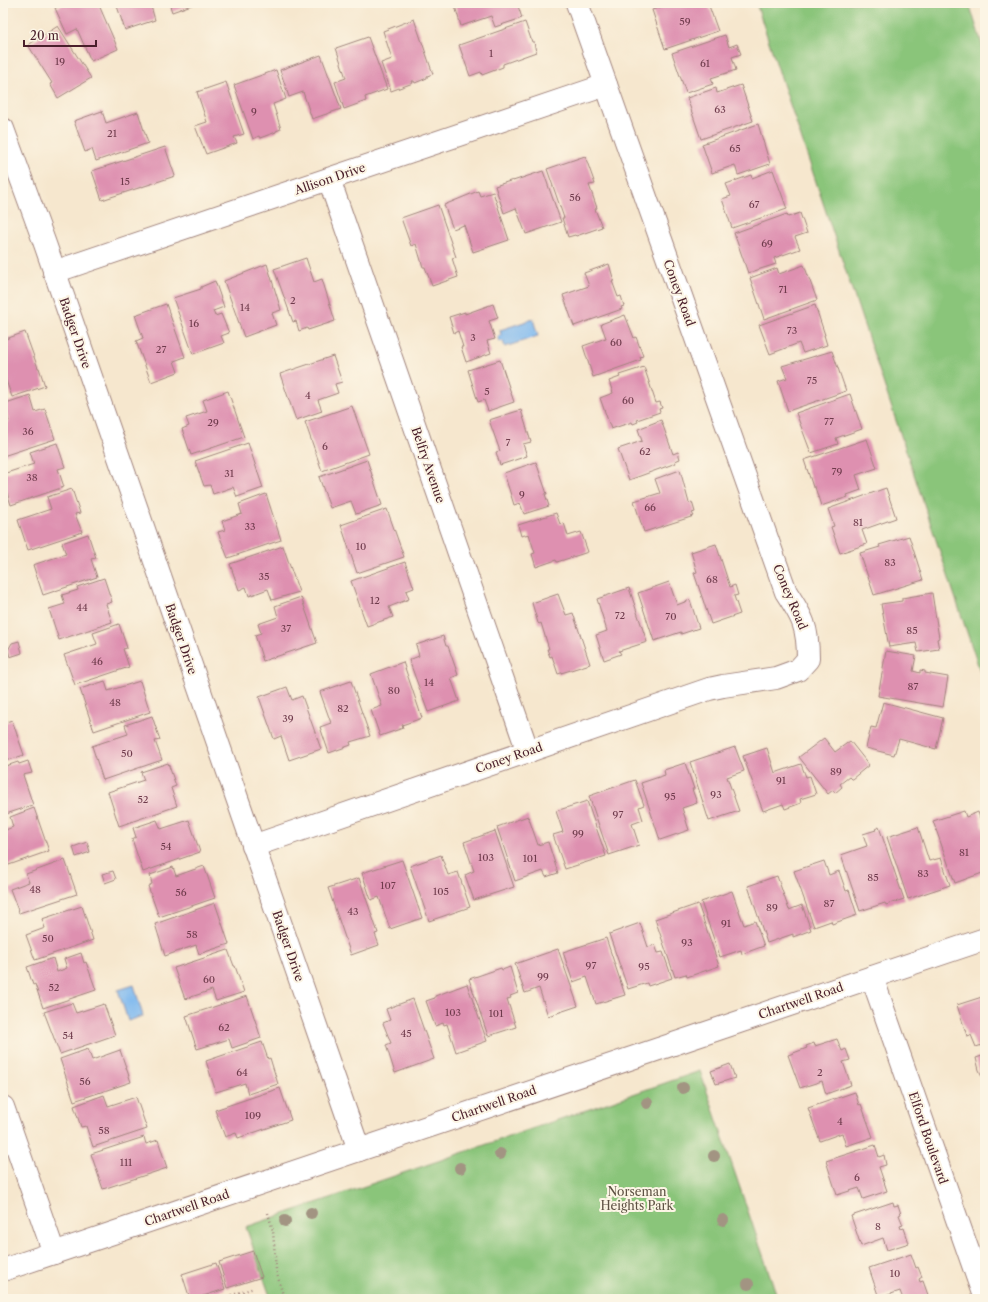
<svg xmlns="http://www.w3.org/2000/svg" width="988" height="1302" viewBox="0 0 988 1302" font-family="'Libre Caslon Text',serif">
<rect width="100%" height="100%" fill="#fcf5e5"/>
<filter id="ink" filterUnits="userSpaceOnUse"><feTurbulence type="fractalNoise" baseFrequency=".025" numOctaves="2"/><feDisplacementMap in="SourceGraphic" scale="8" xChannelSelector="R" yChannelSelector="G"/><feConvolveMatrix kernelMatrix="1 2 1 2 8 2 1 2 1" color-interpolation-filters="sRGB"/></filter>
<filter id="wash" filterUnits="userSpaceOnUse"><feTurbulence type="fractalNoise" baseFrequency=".012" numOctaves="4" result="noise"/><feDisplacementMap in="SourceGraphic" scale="16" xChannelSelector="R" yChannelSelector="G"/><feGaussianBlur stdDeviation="0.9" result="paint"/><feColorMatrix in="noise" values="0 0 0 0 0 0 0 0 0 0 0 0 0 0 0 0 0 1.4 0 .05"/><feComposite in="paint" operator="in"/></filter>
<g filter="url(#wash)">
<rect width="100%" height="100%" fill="#f6e7ce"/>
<g fill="#8ac57a" stroke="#6a7252">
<path d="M756,3H969L985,54V686Z"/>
<path d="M700,1071L778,1299H271L246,1227Z"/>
</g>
<g fill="#7db8ef" stroke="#646c8d">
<path d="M533,319L538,336L505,347L503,341L500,342L498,336L501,335L500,330Z"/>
<path d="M134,985L143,1016L128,1021L118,990Z"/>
</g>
<g id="blocks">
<g fill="#de90b0">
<path d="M67,3H98L118,49L91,61L77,29L67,34L55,8Z"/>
<path d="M116,3H150L155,20L125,30Z"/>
<path d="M169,3H197L172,12Z"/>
<path d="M454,3H517L522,18L495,27L491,16L461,26Z"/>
<path d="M672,3H681L682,5L690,3H708L718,31L665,49L652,10Z"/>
<path d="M414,19L433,74L427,76V78L415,83L414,81H412L413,83L391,91L381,63L392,59L383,31Z"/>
<path d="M525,22L532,42H534L536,52L503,64V67L482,75L481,72L470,76L459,45Z"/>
<path d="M58,26L91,78L58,98L50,84L52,83L28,45Z"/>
<path d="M725,35L729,47L737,44L741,54L732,57L736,70L711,78L713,84L686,93L672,53Z"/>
<path d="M368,37L387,89L365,97L366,101L344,109L335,82L346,78L336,48Z"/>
<path d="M321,55L341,109L312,119L303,92L289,97L280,70Z"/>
<path d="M276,70L286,99L273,104L281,129L276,131V132L260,138L259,136L253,139L234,85Z"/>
<path d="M226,82L244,134L234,137L237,143L206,154L195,126L207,122L197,92Z"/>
<path d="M741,85L753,121L701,139L687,98L716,88L717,93Z"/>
<path d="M102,111L106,123L138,112L148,143L96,161L92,149L85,152L74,121Z"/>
<path d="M758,124L770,164L738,175L735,165L712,173L702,144Z"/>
<path d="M165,147L175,176L102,200L92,171Z"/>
<path d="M585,156L595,184L589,185L597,208L595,209L602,227L576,236L575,235L568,237L562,218H564L547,169Z"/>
<path d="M773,170L787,209L732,228L722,199L731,196L726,184L751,175L752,178Z"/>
<path d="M543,171L561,222L526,234L516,208L504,213L495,186L513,180V181Z"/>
<path d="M478,191L480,196L493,192L509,240L473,252L464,225L453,229L444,205Z"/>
<path d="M438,205L456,257L452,258L458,277L432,286L425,267H423L416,244L411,246L401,218Z"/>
<path d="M800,213L807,233L795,237L800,249L774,258L776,264L748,273L734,233L787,214L788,217Z"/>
<path d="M306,258L314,282L322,279L335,321L308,330L307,328L299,331L296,321L293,322L274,269Z"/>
<path d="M267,264L281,310L272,313L276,325L244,337L224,281Z"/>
<path d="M609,264L614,281H612L618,297L621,296L624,306L621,307L622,309L574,326L563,295L589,286L584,273Z"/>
<path d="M804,265L817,300L764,319L750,278L777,268L779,274Z"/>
<path d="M215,281L224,307L213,311L215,316L221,314L229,333L221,336L224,343L193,354L173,298L201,289V287Z"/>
<path d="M166,304L185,357L174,361L178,372L151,382L136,341L143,338L135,315Z"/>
<path d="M493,304L498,318L489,321L495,339L487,341L491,353L466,362L461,347H463L458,331L454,333L449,317L465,312V314Z"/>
<path d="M815,305L825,335H824L827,345L803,353L799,343L770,354L759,325Z"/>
<path d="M625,315L634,338L636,337L643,356L640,357L641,360L593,377L583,346L606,338L601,324Z"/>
<path d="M25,332L38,368H39L45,386L12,397L3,372V340Z"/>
<path d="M832,351L846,391L788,411L778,381L787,378L782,366Z"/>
<path d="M333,356L342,382L335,384L338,393L318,400L322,411L296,420L280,374Z"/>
<path d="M500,360L514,402L488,411L484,400L478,402L468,370Z"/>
<path d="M644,367L656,403L660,402L662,408L659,409L660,412L637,420L638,422L633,424L632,422L611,429L600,398L613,393L609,381L620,377L619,375Z"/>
<path d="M228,391L244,437L191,455L182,429L189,426L186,418L207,411L203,400Z"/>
<path d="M850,394L862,429L836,438L838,444L811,453L796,413Z"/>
<path d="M30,395L35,412L45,409L55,439L3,456V423L9,421L3,404Z"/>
<path d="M352,406L369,454L322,471L305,422Z"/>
<path d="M521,410L531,442L523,444L527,456L500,465L496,452L500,451L489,420Z"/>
<path d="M661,420L673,454L678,452L680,459L675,461L676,463L629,480L618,449L642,441L638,429Z"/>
<path d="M867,439L877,468L856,475L861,490L847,495L848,497L821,506L815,487H813L804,460Z"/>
<path d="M57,443L65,467L58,469L64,487L11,505L3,480V474L34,464L30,452Z"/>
<path d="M248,443L263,488L237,497L233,487L213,494L210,485L204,486L195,461Z"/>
<path d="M367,460L382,505L356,514L351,501L330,508L319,477Z"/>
<path d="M536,462L547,494H545L549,506L524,514L520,503L514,505L504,473Z"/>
<path d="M680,470L689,503L692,502L695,512L692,513L694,516L644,532L634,501L660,493L655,479Z"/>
<path d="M886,488L896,518L862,530L867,544L840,553L831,527L834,526L828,509Z"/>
<path d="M72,489L80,513L75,514L82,532L28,550L18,520L51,509L47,497Z"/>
<path d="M266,494L281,540L228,558L218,532L225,530L222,521L242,514L239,504Z"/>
<path d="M387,509L404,557L357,573L341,525Z"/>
<path d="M556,513L560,524L564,523L568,536L581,532L588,552L557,562L556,560L536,567L532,554L535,553L529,534L521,536L518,525Z"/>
<path d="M88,534L96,558L91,559L97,577L43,595L33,565L66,554L62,543Z"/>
<path d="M909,536L923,580L874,595L860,553L880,547L879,545Z"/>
<path d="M716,544L730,587L735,585L738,595L734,596L740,614L711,624L694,573L697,572L691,552Z"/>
<path d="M283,546L299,592L272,600L268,589L249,596L246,587L239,590L230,564Z"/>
<path d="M405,562L414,588L406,591L409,599L389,607L393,617L367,626L351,581Z"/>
<path d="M104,578L112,602L106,604L112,622L59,640L49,609L65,604L62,595L78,590L77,587Z"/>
<path d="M669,582L677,605L690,600L699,628L681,634V632L654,641L638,593Z"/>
<path d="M629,588L647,642L619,651L621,654L604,660L596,635L607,631L597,599Z"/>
<path d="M932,593L939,638L937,639L939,649L918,652L916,643L889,647L881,604L902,601V598Z"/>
<path d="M558,594L566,615L573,613L590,664L558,674L552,656L550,657L547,649H549L541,623L539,624L538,623L532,603Z"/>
<path d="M301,597L317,643L263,661L255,635L261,633L258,624L278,617L275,606Z"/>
<path d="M119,624L127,648L123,649L129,667L75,685L64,655L97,644L93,633Z"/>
<path d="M443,636L446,646H448L458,675L451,678L459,701L428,712L409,660L419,656L416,645Z"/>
<path d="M19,641L22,653L10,657L8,650L12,643Z"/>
<path d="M886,651L916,656L913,671L920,673V670L925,671V673L948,677L943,707L878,696Z"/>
<path d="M403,662L422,718L402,725L403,728L380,736L371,710L382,706L371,674Z"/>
<path d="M105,681L108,691L140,681L150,712L94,731L80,689Z"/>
<path d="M351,681L370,736L350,742L351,745L329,753L320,727L331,723L320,692Z"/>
<path d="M287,687L292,700L302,696L321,749L289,760L281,736L274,739L259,697Z"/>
<path d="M883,702L943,718L936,749L899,739L894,755L866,748L871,727L876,728Z"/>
<path d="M152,716L160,740L155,741L162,760L103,780L92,746L128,734L125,725Z"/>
<path d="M12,720L24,755L3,762V723Z"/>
<path d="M824,738L835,752L850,741L869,765L852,779H851L849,777L840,784L842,787L835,793L833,790L828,794L799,757Z"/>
<path d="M735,747L744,771L727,777L739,811L709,821L690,762Z"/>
<path d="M767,748L775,773L801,764L806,777L810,776L816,794L800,799L801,803L785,809L783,804L763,811L743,756Z"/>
<path d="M28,761L32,773L23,775L33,805L3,815V767L18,762L19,764Z"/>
<path d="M168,763L176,786L171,788L177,806L119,826L108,792L144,780L141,772Z"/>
<path d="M685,763L694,789H692L697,803L682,808L689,830L660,840L641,783L665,775L664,770Z"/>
<path d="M635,780L644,805L639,807L643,820L632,824L639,845L609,855L589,796Z"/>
<path d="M587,801L606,856L565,869L553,835L563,832L556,811Z"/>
<path d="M34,808L49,851L3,867V831L13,827L10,817Z"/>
<path d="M964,811L966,817L978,812L985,832V872L955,883L933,821Z"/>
<path d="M528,816L538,845L548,842L558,873L546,877L543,871L515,881L497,827Z"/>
<path d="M157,820L161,829L189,820L200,852L143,872L132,839L136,837L133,828Z"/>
<path d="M879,827L904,899L886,905L885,903L860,911L841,855L867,846L863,834L876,830L875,829Z"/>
<path d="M918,827L929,861L941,858L950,885L908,899L887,837Z"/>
<path d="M495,831L514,887L474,900L465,875L474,871L464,842Z"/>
<path d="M87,842L90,852L76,857L73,847Z"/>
<path d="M441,855L448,875L458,872L470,907L429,921L410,866Z"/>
<path d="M65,860L77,894L19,913L10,889L29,882L26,874Z"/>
<path d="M402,860L422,918L390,929L379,897L371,900L362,873Z"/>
<path d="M824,861L829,875L839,871L846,891L849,890L857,915L832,924L831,921L814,927L794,871Z"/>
<path d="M204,866L215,898L159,917L148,886L152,884L150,875L173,867L176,876Z"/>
<path d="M113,871L116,879L105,883L102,874Z"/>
<path d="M777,876L789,910L802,905L811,930L793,937V934L767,943L748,886Z"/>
<path d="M359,878L378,933L375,934L379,945L351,955L328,888Z"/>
<path d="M732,891L744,925L755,921L764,946L742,954L741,950L720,957L701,902Z"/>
<path d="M215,903L229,944L199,954L196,945L165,956L155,924Z"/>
<path d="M698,904L719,966L687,977L686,974L675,977L655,919Z"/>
<path d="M82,906L93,940L35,960L26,935L45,928L42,919Z"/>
<path d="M640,923L648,947L655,945L658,953L663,952L672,978L648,986L647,983L628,989L609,934Z"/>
<path d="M606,938L625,995L596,1004L587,977L573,982L563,952Z"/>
<path d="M558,949L578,1006L548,1016L539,988L525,993L515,964Z"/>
<path d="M228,950L234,966H235L244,992L216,1001L212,990L185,999L174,968Z"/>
<path d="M81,953L84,963L86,962L96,990L43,1008L35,984L33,985L27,967L53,958L57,972L67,968L64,959Z"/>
<path d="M510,967L518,993L510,996L511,998L507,999L516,1027L488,1036L469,979L501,968L502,970Z"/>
<path d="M467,984L487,1041L456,1052L447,1024L444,1025L443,1023L435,1026L426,1001L435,998V996Z"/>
<path d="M247,996L261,1038L232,1048L229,1039L197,1049L186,1016Z"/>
<path d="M985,996V1044L976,1047L971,1035L967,1036L957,1005Z"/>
<path d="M413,999L434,1059L395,1073L386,1045L391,1043L383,1023L390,1020L386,1009Z"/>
<path d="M72,1003L76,1013L104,1004L115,1035L60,1054L44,1012Z"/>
<path d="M837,1039L842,1051L846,1049L850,1060L843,1062L851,1085L826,1094L822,1081L800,1088L788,1055L807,1048L806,1046L814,1043L815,1046Z"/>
<path d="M262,1042L268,1059L270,1058L278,1084L248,1094L245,1083L216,1092L206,1061Z"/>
<path d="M88,1049L92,1060L120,1050L131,1082L74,1101L60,1059Z"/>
<path d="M985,1055V1082L979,1070L976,1058Z"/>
<path d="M730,1064L735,1078L716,1084L711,1071Z"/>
<path d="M280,1088L291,1120L238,1138L236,1133L225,1137L215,1110Z"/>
<path d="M855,1092L859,1105L861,1104L873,1137L846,1146L842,1133L820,1141L808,1108Z"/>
<path d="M104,1095L108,1106L136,1097L147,1129L93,1147L86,1126L81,1127L74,1106Z"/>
<path d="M144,1137L146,1144L158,1140L167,1168L103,1189L91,1154Z"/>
<path d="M875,1145L879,1157L884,1155L886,1165L879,1167L887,1191L863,1199L859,1188L837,1195L826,1161Z"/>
<path d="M893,1202L894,1206L898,1205L901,1214L899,1215L903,1225L900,1226L901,1229L904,1228L909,1243L887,1250L883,1238L861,1246L851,1216Z"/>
<path d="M253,1251L262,1277L227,1288L219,1262Z"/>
<path d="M911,1254L916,1268L918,1267L922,1277L919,1279L920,1282L923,1281L928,1295L915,1299H903L900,1291L879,1298L869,1268Z"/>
<path d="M216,1263L225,1289L194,1299H190L182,1274Z"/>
</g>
</g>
</g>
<g filter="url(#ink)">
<use href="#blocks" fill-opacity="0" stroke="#a0837c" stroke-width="1"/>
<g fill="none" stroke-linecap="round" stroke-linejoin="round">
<g stroke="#a0837c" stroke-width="24">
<g id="minor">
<path d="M3,129L45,244L359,1150"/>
<path d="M329,179L528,752"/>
<path d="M54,272L606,85"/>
<path d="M253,846L709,689L723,686L776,678L798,670L808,659C808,627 803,618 786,592L577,3"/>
<path d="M872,977L985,1299"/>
<path d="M3,1107L54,1253"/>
<path d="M3,1270L985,939"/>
</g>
</g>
<g stroke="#a0837c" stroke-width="2.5" stroke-dasharray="1 3" stroke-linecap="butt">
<path d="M268,1213L273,1231L276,1270L284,1299"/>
<path d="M220,1299L254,1288"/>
</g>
<use href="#minor" stroke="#fff" stroke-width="22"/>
</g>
<g fill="#a29482">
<circle cx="683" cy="1088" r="6"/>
<circle cx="647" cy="1103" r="6"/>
<circle cx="500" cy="1154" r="6"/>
<circle cx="714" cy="1156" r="6"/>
<circle cx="460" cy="1168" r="6"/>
<circle cx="311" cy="1213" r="6"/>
<circle cx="723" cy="1220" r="6"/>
<circle cx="285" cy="1221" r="6"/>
<circle cx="748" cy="1284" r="6"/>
</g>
</g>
<g text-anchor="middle" stroke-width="4" stroke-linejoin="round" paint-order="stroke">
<g font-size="10" fill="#6f3b4c">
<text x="685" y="25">59</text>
<text x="491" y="57">1</text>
<text x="60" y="65">19</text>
<text x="705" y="67">61</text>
<text x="720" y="113">63</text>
<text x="254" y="115">9</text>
<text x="112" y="137">21</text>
<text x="735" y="152">65</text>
<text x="125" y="185">15</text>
<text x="575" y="201">56</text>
<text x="754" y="208">67</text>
<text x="767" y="247">69</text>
<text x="783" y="293">71</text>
<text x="293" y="304">2</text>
<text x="245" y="311">14</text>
<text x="194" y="327">16</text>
<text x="792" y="334">73</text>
<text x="473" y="341">3</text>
<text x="616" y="346">60</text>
<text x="161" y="353">27</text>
<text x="812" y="384">75</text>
<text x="487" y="395">5</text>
<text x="308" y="399">4</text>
<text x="628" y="404">60</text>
<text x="829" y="425">77</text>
<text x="213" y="426">29</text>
<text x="28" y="435">36</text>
<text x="508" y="446">7</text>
<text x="325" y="450">6</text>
<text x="645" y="455">62</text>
<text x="837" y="475">79</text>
<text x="229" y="477">31</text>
<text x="32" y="481">38</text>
<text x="522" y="498">9</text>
<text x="650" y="511">66</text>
<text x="858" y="526">81</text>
<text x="250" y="530">33</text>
<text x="361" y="550">10</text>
<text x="890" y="566">83</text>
<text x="264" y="580">35</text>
<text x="712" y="583">68</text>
<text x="375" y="604">12</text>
<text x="82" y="611">44</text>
<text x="620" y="619">72</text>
<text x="671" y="620">70</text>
<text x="286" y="632">37</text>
<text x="912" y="634">85</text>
<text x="97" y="665">46</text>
<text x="429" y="686">14</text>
<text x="913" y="690">87</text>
<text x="394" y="694">80</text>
<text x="115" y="706">48</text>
<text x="343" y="712">82</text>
<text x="288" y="722">39</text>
<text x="127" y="757">50</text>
<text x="836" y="775">89</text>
<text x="781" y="784">91</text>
<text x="716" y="798">93</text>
<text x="670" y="800">95</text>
<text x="143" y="803">52</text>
<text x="618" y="818">97</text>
<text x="578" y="837">99</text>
<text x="166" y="850">54</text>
<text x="964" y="856">81</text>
<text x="486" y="861">103</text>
<text x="530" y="862">101</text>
<text x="923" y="877">83</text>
<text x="873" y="881">85</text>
<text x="388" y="889">107</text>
<text x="35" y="893">48</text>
<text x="441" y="895">105</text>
<text x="181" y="896">56</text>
<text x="829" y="907">87</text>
<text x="772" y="911">89</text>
<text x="353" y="915">43</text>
<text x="726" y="927">91</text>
<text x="192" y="938">58</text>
<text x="48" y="942">50</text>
<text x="687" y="946">93</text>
<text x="591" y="969">97</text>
<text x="644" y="970">95</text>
<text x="543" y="980">99</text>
<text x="209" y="983">60</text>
<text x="54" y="991">52</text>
<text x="453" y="1016">103</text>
<text x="496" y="1017">101</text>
<text x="224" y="1031">62</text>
<text x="406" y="1037">45</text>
<text x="68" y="1039">54</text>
<text x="242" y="1076">64</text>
<text x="820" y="1076">2</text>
<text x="85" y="1085">56</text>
<text x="253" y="1119">109</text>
<text x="840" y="1125">4</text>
<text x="104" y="1134">58</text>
<text x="126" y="1166">111</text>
<text x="857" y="1181">6</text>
<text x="878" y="1230">8</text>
<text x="895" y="1277">10</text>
</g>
<g font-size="12" fill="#4a1f2b" stroke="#fcf5e5">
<text transform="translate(330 179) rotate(-19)" y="4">Allison Drive</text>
<text transform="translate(679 293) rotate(70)" y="4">Coney Road</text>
<text transform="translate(75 333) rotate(71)" y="4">Badger Drive</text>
<text transform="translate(428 465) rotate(71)" y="4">Belfry Avenue</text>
<text transform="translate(790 597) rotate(67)" y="4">Coney Road</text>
<text transform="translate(181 639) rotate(71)" y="4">Badger Drive</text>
<text transform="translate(509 758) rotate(-19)" y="4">Coney Road</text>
<text transform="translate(288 946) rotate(71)" y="4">Badger Drive</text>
<text transform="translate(801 1001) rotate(-19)" y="4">Chartwell Road</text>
<text transform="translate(494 1104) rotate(-19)" y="4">Chartwell Road</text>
<text transform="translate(928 1138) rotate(71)" y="4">Elford Boulevard</text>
<text transform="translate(187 1208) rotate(-19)" y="4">Chartwell Road</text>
</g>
<g font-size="12" fill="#5d5143" stroke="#fcf5e5">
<text x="637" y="1196">Norseman<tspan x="637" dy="14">Heights Park</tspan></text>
</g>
</g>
<rect width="988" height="1302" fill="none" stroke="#fcf5e5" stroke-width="16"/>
<path d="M24 40v6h72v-6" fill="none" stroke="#4a1f2b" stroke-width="2"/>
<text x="30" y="40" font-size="12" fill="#4a1f2b" stroke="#fcf5e5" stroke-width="3" paint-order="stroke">20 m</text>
</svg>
